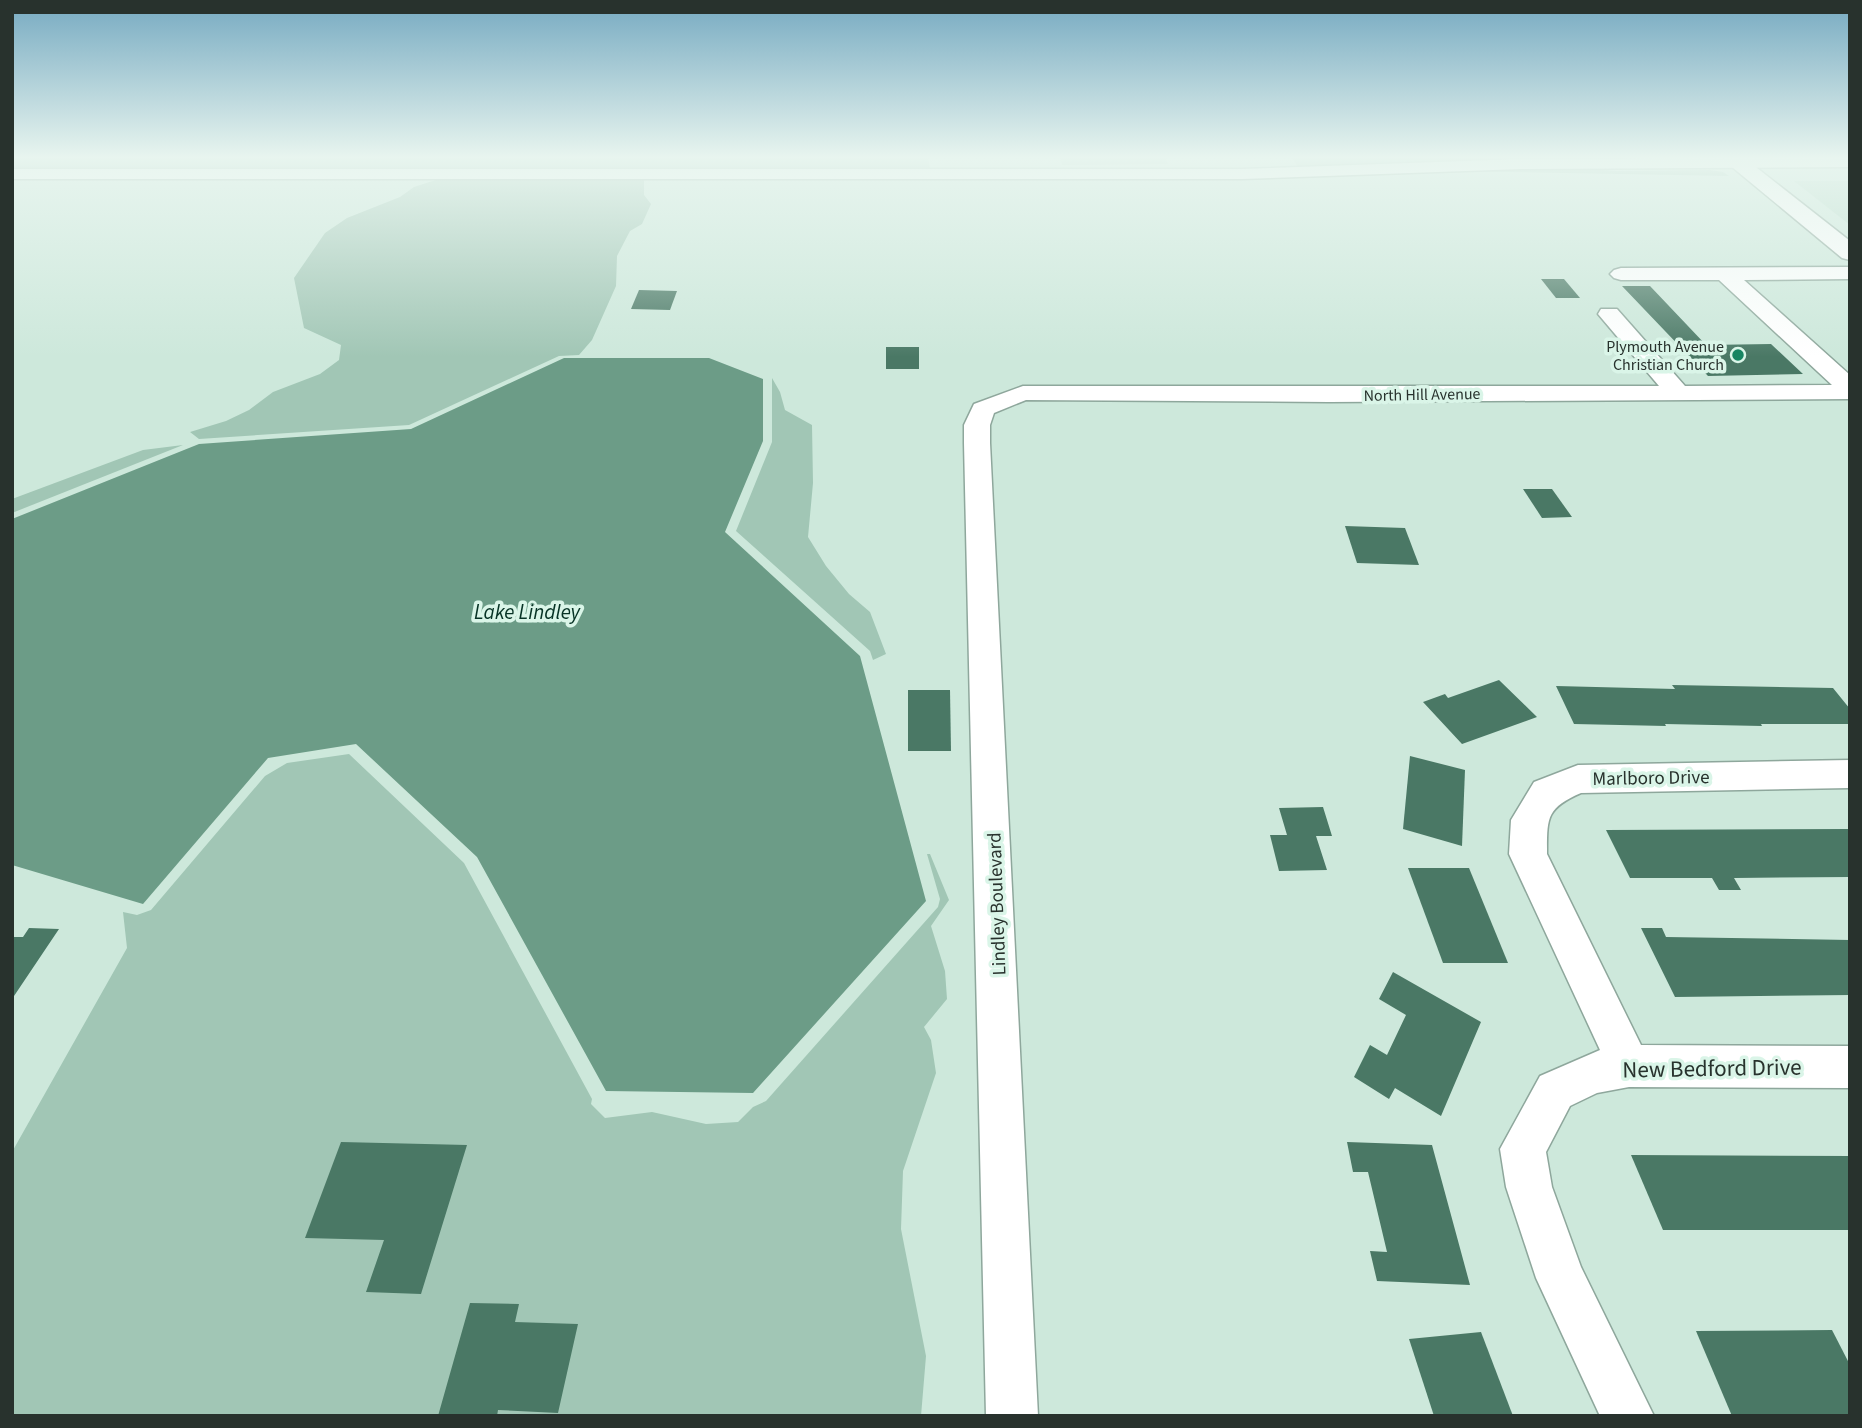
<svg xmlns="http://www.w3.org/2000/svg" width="1862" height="1428" viewBox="0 0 1862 1428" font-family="'Source Sans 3',sans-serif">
<rect width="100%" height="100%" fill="#cde8db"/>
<path fill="#badccb" d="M1794,181H1850V225Z"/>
<g fill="#a1c6b5">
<path d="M12,157H928L930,169L12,171Z"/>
<path d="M1060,157H1165L1168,164L1062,165Z"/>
<path d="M1292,157H1690L1521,159L1299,169Z"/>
<path d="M1566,167L1616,171L1709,170L1723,172L1729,176L1456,171Z"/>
<path d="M445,177H644V195L651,204L642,224L630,231L617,256L616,286L592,340L579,355L559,356L409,425L199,439L190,432L226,421L249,410L273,392L320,374L339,360L341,345L304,328L294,278L325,233L347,218L400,197L414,187Z"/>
<path d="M772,378L780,392L785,410L812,425L813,483L808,537L826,566L849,594L870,612L886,654L873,660L870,651L736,531L772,442Z"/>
<path d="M183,445L12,513V499L143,450Z"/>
<path d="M349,754L464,863L592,1099L591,1104L605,1118L652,1112L706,1124L738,1122L753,1107L766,1101L938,907L940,899L927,854H930L949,900L931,926L945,971L947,999L924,1027L931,1040L936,1073L903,1171L901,1229L926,1356L921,1416H12V1152L127,948L123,912L137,915L151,910L265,776L287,763Z"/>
</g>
<path fill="#6c9c87" d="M564,358H709L763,379V441L725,532L860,656L926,901L753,1093L606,1091L477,857L356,744L268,758L143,904L12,865V519L199,444L411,429Z"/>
<g fill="#4a7865">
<path d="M1541,279H1564L1580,298H1556Z"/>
<path d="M1622,286H1650L1706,345L1771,344L1803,374L1708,376Z"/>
<path d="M639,290L677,291L670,310L631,309Z"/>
<rect x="886" y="347" width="33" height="22"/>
<path d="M1523,489H1552L1572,517L1542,518Z"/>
<path d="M1345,526L1405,528L1419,565L1357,563Z"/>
<path d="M1499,680L1537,717L1462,744L1423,702L1445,694L1448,698Z"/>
<path d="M1672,685L1833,688L1850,709V724H1761L1762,726L1665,724L1666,726L1574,724L1556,686L1675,689Z"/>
<path d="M908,690H950L951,751H908Z"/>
<path d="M1410,756L1465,770L1462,846L1403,829Z"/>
<path d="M1323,807L1332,836H1316L1327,870L1279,871L1270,835H1287L1279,808Z"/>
<path d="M1850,829V877L1734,878L1741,890H1719L1712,878H1630L1606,830Z"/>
<path d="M1408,868H1469L1508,963H1443Z"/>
<path d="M29,928L59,929L12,999V937H23Z"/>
<path d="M1641,928H1662L1666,937L1850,940V995L1675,997Z"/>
<path d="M1393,972L1481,1022L1441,1116L1395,1088L1389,1099L1354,1077L1370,1045L1387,1055L1406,1015L1379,999Z"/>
<path d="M341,1142L467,1145L421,1294L366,1292L384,1240L305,1238Z"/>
<path d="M1347,1142L1432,1145L1470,1285L1377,1281L1370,1251L1387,1252L1368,1172H1353Z"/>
<path d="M1631,1155L1850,1156V1230H1663Z"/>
<path d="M470,1303L519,1304L515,1322L578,1324L558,1413L498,1410L497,1416H438Z"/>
<path d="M1832,1330L1850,1365V1416H1732L1696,1331Z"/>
<path d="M1481,1332L1513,1416H1434L1409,1339Z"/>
</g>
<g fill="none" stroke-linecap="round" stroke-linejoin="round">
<g stroke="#8ea79c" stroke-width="3">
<g id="minor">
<path d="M1850,157V167L1521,169L1242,179H12V169H1242L1521,159Z"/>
<path d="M1850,267V279L1744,280L1850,375V399L1329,402L1026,400L994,413L990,425V443L1038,1416H986L964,443V425L974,404L1023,386H1659L1598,314L1601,309H1617L1685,386L1832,385L1719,280H1621L1614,278L1610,274L1614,270L1621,268Z"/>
<path d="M1850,760V788L1581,793C1546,808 1547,818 1547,854L1641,1045L1850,1046V1088L1629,1087L1597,1093L1570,1106L1546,1152L1552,1187L1581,1267L1654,1416H1600L1536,1278L1506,1187L1500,1149L1540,1076L1600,1050L1509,854L1511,820L1534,782L1578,765Z"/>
</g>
</g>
<g stroke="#8ea79c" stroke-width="3">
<path id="major" d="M1720,157H1743L1850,241V260L1842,258Z"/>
</g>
<use href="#minor" fill="#fff" fill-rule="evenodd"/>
<use href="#major" fill="#fff" fill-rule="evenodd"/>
</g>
<linearGradient id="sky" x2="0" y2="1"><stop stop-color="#76aac1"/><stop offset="0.44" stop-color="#e8f5ef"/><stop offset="1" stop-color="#e8f5ef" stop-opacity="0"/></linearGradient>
<rect width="1862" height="357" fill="url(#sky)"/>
<circle fill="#178562" stroke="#daf5e8" stroke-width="2.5" cx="1738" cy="355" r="7"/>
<g text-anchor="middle" stroke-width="7" stroke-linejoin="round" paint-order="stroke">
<g font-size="16" fill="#28322d" stroke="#daf5e8" text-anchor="end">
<text x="1724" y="352">Plymouth Avenue<tspan x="1724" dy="18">Christian Church</tspan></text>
</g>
<g font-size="16" fill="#28322d" stroke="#daf5e8">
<text transform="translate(1422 394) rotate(-1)" y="6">North Hill Avenue</text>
</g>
<g font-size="19" fill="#28322d" stroke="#daf5e8">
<text transform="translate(1651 777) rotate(-1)" y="7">Marlboro Drive</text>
<text transform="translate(996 904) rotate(-92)" y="7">Lindley Boulevard</text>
</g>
<g font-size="21" font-style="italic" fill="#073325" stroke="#daf5e8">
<text x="527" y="619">Lake Lindley</text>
</g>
<g font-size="23" fill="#28322d" stroke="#daf5e8">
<text transform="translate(1712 1068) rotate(-1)" y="8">New Bedford Drive</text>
</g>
</g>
<rect width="1862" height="1428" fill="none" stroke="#28322d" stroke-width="28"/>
</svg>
